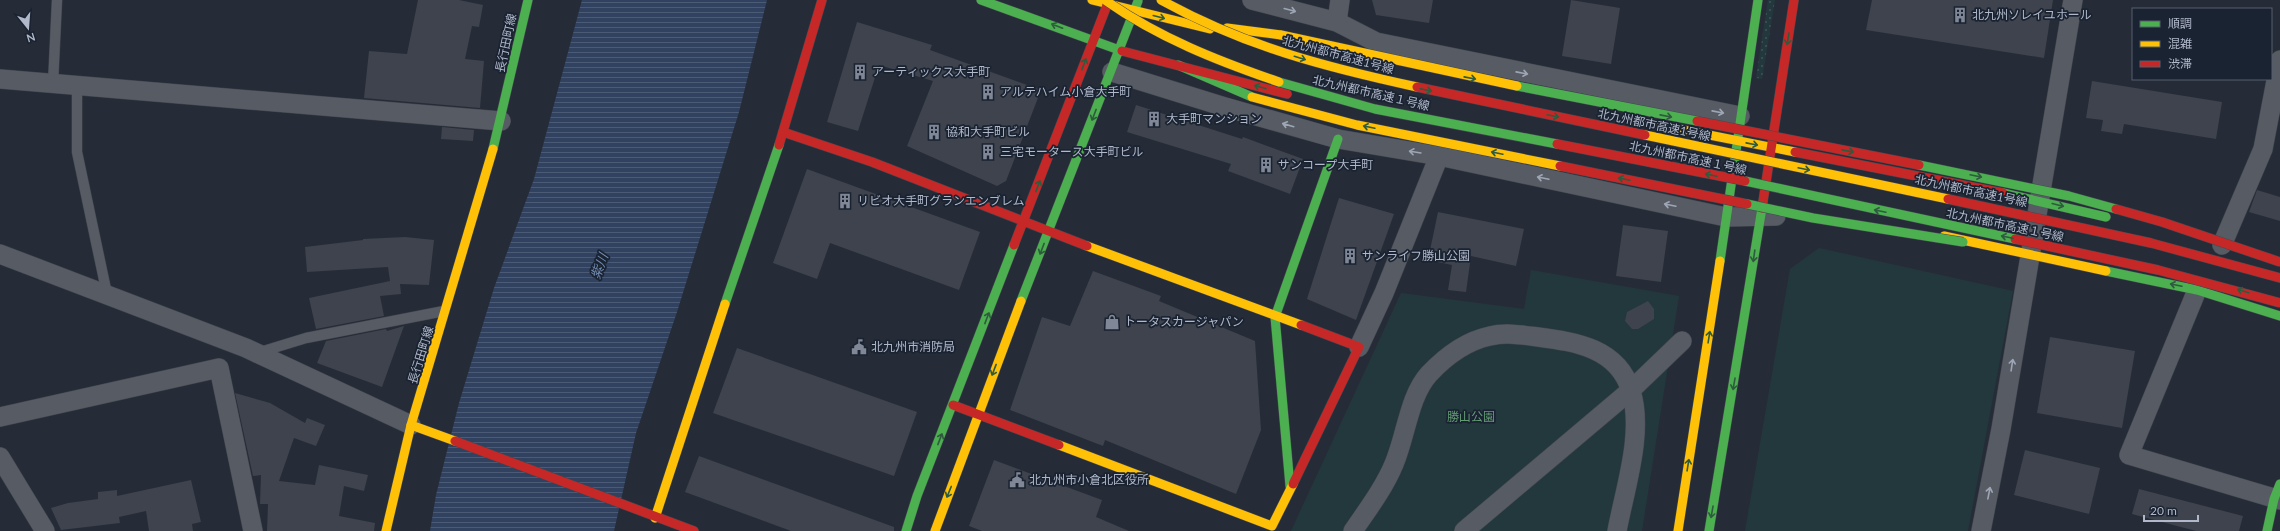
<svg xmlns="http://www.w3.org/2000/svg" width="2280" height="531" viewBox="0 0 2280 531" font-family="Lato,'Noto Sans JP',sans-serif">
<defs>
<pattern id="grass-dots" width="8" height="8" patternUnits="userSpaceOnUse"><rect width="8" height="8" fill="#23383d"/><path d="M2 2h.1M6 6h.1" fill="none" stroke="#405358" stroke-width="1.8" stroke-linecap="round"/></pattern>
<pattern id="water-rules" width="6" height="5" patternUnits="userSpaceOnUse"><rect width="6" height="5" fill="#304260"/><path d="M0 2.5h6" fill="none" stroke="#4b5b75"/></pattern>
</defs>
<rect width="100%" height="100%" fill="#262c37"/>
<path fill="url(#grass-dots)" d="M1768,0H1775L1762,79L1756,78Z"/>
<g fill="#23383d">
<path d="M1819,248L2013,291L1968,531H1745L1790,269Z"/>
<path d="M1531,270L1679,296L1642,531H1291L1401,293L1524,309Z"/>
</g>
<path fill="url(#water-rules)" d="M582,0H767L739,112L677,312L636,433L614,531H430L436,495L459,403L494,288L534,179Z"/>
<g fill="#3e434d">
<path d="M418,0H459L483,5L479,27L472,26L465,59L484,61L480,108L364,98L369,51L407,54Z"/>
<path d="M1372,0H1433L1429,23L1376,15Z"/>
<path d="M1571,0L1620,8L1611,64L1562,56Z"/>
<path d="M1872,0H2053L2044,58L1866,30Z"/>
<path d="M857,22L932,45L930,50L1041,90L1006,181L997,186L907,146L933,81L879,65L858,131L827,122Z"/>
<path d="M2092,81L2222,102L2216,139L2124,124L2122,134L2101,131L2103,120L2086,118Z"/>
<path d="M1136,105L1242,139L1243,137L1303,159L1290,194L1228,171L1231,164L1127,132Z"/>
<path d="M442,127L474,130L473,141L441,139Z"/>
<path d="M807,169L980,232L959,290L830,243L817,279L773,263Z"/>
<path d="M2257,190L2280,197V221L2249,212Z"/>
<path d="M1339,198L1394,214L1356,320L1307,299Z"/>
<path d="M1438,212L1524,229L1516,266L1471,256L1466,292L1448,290L1452,265L1428,260Z"/>
<path d="M1623,225L1668,231L1661,282L1616,276Z"/>
<path d="M405,237L434,240L429,285L400,284L401,294L380,296L384,316L316,329L309,298L390,281L388,267L307,272L305,247L363,240V239Z"/>
<path d="M1093,271L1161,296L1159,301L1255,341L1261,430L1236,494L1105,440L1103,446L1010,410L1042,317L1070,326Z"/>
<path d="M1648,301L1654,309V319L1638,329H1632L1625,321L1627,312Z"/>
<path d="M404,326L382,387L317,363L326,341L386,329L387,331Z"/>
<path d="M2050,337L2135,351L2122,428L2037,413Z"/>
<path d="M737,348L917,412L894,476L713,413Z"/>
<path d="M235,393L270,403L305,423L307,418L325,425L316,446L294,438L279,481L315,485L319,465L368,475L364,491L344,486L339,516L375,523L374,531H267L268,504H260L261,475L253,476Z"/>
<path d="M2025,450L2100,468L2089,514L2014,495Z"/>
<path d="M699,456L894,527V531H791L685,492Z"/>
<path d="M994,460L1102,500L1096,517L1129,531H982L969,526Z"/>
<path d="M191,480L201,522L192,524L193,531H149L146,511L119,517L120,523L61,530L51,508L68,503L98,499V492L117,490V496Z"/>
<path d="M2139,489L2243,516L2239,531H2196L2132,514Z"/>
</g>
<g fill="none" stroke-linecap="round" stroke-linejoin="round">
<g stroke="#42464e" stroke-width="11">
<g id="lane">
<path d="M53,84L57,0"/>
<path d="M77,86V152L107,294"/>
<path d="M257,353L306,338L444,311"/>
</g>
</g>
<g stroke="#42464e" stroke-width="20">
<g id="street">
<path d="M1252,0L1337,22L1376,42L1740,116"/>
<path d="M1337,22L1340,0"/>
<path d="M1112,72L1225,107L1338,139L1439,156L1726,217L1776,216"/>
<path d="M0,79L501,121"/>
<path d="M2222,245L2263,149L2280,60"/>
<path d="M0,254L246,348L411,425"/>
<path d="M2197,290L2129,455L2280,500"/>
<path d="M1359,347L1384,293L1439,156"/>
<path d="M0,417L219,368L253,531"/>
<path d="M0,457L45,531"/>
<path d="M1353,531C1368,509 1384,488 1394,464C1406,436 1409,396 1429,374C1446,356 1466,341 1490,336C1505,332 1523,335 1538,337C1576,342 1618,348 1631,391C1644,433 1625,488 1617,531"/>
<path d="M1464,531L1631,390L1682,341"/>
<path d="M1981,531L2001,429L2073,0"/>
</g>
</g>
<g stroke="#42464e" stroke-width="10">
<g id="fast">
<path d="M981,0L1122,51"/>
<path d="M1178,65L1252,97"/>
<path d="M493,149L528,0"/>
<path d="M2003,193L2106,217"/>
<path d="M1720,261L1758,0"/>
<path d="M2106,271L2197,290L2280,316"/>
<path d="M1021,301L1138,1"/>
<path d="M725,304L779,145"/>
<path d="M1290,486L1275,317L1338,139"/>
<path d="M906,531L917,496L1014,245"/>
<path d="M1709,531L1762,208"/>
<path d="M2267,531L2274,499L2280,484"/>
</g>
</g>
<g stroke="#42464e" stroke-width="10">
<g id="slow">
<path d="M1092,0L1210,29"/>
<path d="M1227,28L1281,35"/>
<path d="M1628,119L1795,152"/>
<path d="M1944,236L2106,271"/>
<path d="M1087,246L1301,325"/>
<path d="M455,441L411,425L493,149"/>
<path d="M1059,445L1272,526L1293,484"/>
<path d="M655,518L725,304"/>
<path d="M386,531L411,425"/>
<path d="M935,531L1021,301"/>
<path d="M1678,531L1720,261"/>
</g>
</g>
<g stroke="#42464e" stroke-width="10">
<g id="jam">
<path d="M1122,51L1287,94"/>
<path d="M783,132L872,162L1087,246"/>
<path d="M779,145L822,0"/>
<path d="M1795,152L2003,193"/>
<path d="M1762,208L1794,0"/>
<path d="M2151,243L2280,278"/>
<path d="M1014,245L1109,0"/>
<path d="M953,405L1059,445"/>
<path d="M455,441L694,531"/>
<path d="M1293,484L1359,347L1301,325"/>
</g>
</g>
<use href="#lane" stroke="#575c64" stroke-width="10"/>
<use href="#street" stroke="#575c64" stroke-width="19"/>
<use href="#fast" stroke="#4caf50" stroke-width="9"/>
<use href="#slow" stroke="#ffc107" stroke-width="9"/>
<use href="#jam" stroke="#c62828" stroke-width="9"/>
<g stroke="#444852" stroke-width="10" stroke-linecap="butt">
<g id="fast-bridge">
<path d="M1279,82L1375,109L1557,144"/>
<path d="M1517,86L1697,121"/>
<path d="M1919,165L2069,196L2116,209"/>
<path d="M1745,181L2015,239"/>
<path d="M1747,204L1813,218L1963,242"/>
</g>
</g>
<g stroke="#444852" stroke-width="10" stroke-linecap="butt">
<g id="slow-bridge">
<path d="M1105,0C1159,38 1218,61 1279,82"/>
<path d="M1161,0C1244,46 1325,67 1417,87"/>
<path d="M1281,35L1517,86"/>
<path d="M1252,97L1357,125L1560,166"/>
<path d="M1645,135L1948,199"/>
</g>
</g>
<g stroke="#444852" stroke-width="10" stroke-linecap="butt">
<g id="jam-bridge">
<path d="M1417,87L1645,135"/>
<path d="M1697,121L1919,165"/>
<path d="M1557,144L1745,181"/>
<path d="M1560,166L1747,204"/>
<path d="M1948,199L2151,243"/>
<path d="M2116,209L2162,222L2280,262"/>
<path d="M2015,239L2158,270L2280,303"/>
</g>
</g>
<use href="#fast-bridge" stroke="#4caf50" stroke-width="9"/>
<use href="#slow-bridge" stroke="#ffc107" stroke-width="9"/>
<use href="#jam-bridge" stroke="#c62828" stroke-width="9"/>
</g>
<defs><path id="oneway-shaft" d="M-6 0H5M1.5-3L5.5 0L1.5 3" fill="none" stroke-width="1.6" stroke-linecap="round" stroke-linejoin="round"/></defs>
<g stroke="#9ea6b5">
<use href="#oneway-shaft" transform="translate(1290 10) rotate(15)"/>
<use href="#oneway-shaft" transform="translate(1522 73) rotate(11)"/>
<use href="#oneway-shaft" transform="translate(1718 112) rotate(11)"/>
<use href="#oneway-shaft" transform="translate(1288 125) rotate(-164)"/>
<use href="#oneway-shaft" transform="translate(1415 152) rotate(-171)"/>
<use href="#oneway-shaft" transform="translate(1543 178) rotate(-168)"/>
<use href="#oneway-shaft" transform="translate(1670 205) rotate(-168)"/>
<use href="#oneway-shaft" transform="translate(2012 365) rotate(-81)"/>
<use href="#oneway-shaft" transform="translate(1989 493) rotate(-79)"/>
</g>
<g stroke="#2e5b3e">
<use href="#oneway-shaft" transform="translate(1159 17) rotate(15)"/>
<use href="#oneway-shaft" transform="translate(1057 26) rotate(-159)"/>
<use href="#oneway-shaft" transform="translate(1788 39) rotate(99)"/>
<use href="#oneway-shaft" transform="translate(1300 58) rotate(17)"/>
<use href="#oneway-shaft" transform="translate(1084 64) rotate(-70)"/>
<use href="#oneway-shaft" transform="translate(1470 78) rotate(11)"/>
<use href="#oneway-shaft" transform="translate(1260 87) rotate(-165)"/>
<use href="#oneway-shaft" transform="translate(1426 90) rotate(12)"/>
<use href="#oneway-shaft" transform="translate(1094 115) rotate(111)"/>
<use href="#oneway-shaft" transform="translate(1553 116) rotate(12)"/>
<use href="#oneway-shaft" transform="translate(1666 116) rotate(11)"/>
<use href="#oneway-shaft" transform="translate(1369 127) rotate(-168)"/>
<use href="#oneway-shaft" transform="translate(1752 144) rotate(11)"/>
<use href="#oneway-shaft" transform="translate(1848 151) rotate(11)"/>
<use href="#oneway-shaft" transform="translate(1497 153) rotate(-168)"/>
<use href="#oneway-shaft" transform="translate(1804 169) rotate(12)"/>
<use href="#oneway-shaft" transform="translate(1711 175) rotate(-168)"/>
<use href="#oneway-shaft" transform="translate(1976 176) rotate(12)"/>
<use href="#oneway-shaft" transform="translate(1624 179) rotate(-168)"/>
<use href="#oneway-shaft" transform="translate(1038 186) rotate(-69)"/>
<use href="#oneway-shaft" transform="translate(2058 205) rotate(14)"/>
<use href="#oneway-shaft" transform="translate(1880 211) rotate(-168)"/>
<use href="#oneway-shaft" transform="translate(2007 237) rotate(-168)"/>
<use href="#oneway-shaft" transform="translate(1042 249) rotate(111)"/>
<use href="#oneway-shaft" transform="translate(1754 256) rotate(98)"/>
<use href="#oneway-shaft" transform="translate(2176 285) rotate(-168)"/>
<use href="#oneway-shaft" transform="translate(2243 291) rotate(-163)"/>
<use href="#oneway-shaft" transform="translate(987 318) rotate(-69)"/>
<use href="#oneway-shaft" transform="translate(1709 337) rotate(-81)"/>
<use href="#oneway-shaft" transform="translate(994 370) rotate(111)"/>
<use href="#oneway-shaft" transform="translate(1734 384) rotate(100)"/>
<use href="#oneway-shaft" transform="translate(940 439) rotate(-69)"/>
<use href="#oneway-shaft" transform="translate(1688 465) rotate(-81)"/>
<use href="#oneway-shaft" transform="translate(949 492) rotate(112)"/>
<use href="#oneway-shaft" transform="translate(1712 512) rotate(100)"/>
</g>
<defs>
<g id="building-bare" transform="scale(1.2)"><path d="M-4-6H4V6H1V3H-1V6H-4ZM-2.5-4.3h1.7v1.8h-1.7ZM.8-4.3h1.7v1.8H.8ZM-2.5-1h1.7V.8h-1.7ZM.8-1h1.7V.8H.8Z" fill="#808796" stroke="#1a2332" stroke-width="2.5" paint-order="stroke"/></g>
<g id="shop-bare" transform="scale(1.2)"><path d="M-5-2.5h2.3a2.7 3.5 0 0 1 5.4 0H5L5.5 6h-11ZM-1.5-2.5h3a1.5 2.3 0 0 0-3 0Z" fill="#808796" stroke="#1a2332" stroke-width="2.5" paint-order="stroke"/></g>
<g id="civic-bare" transform="scale(1.2)"><path d="M-.6-6.5H3V-4.5H.6V-3L4-1V1h2V6H-6V1h2V-1L-.6-3ZM-1.2 2.5V6h2.4V2.5Z" fill="#808796" stroke="#1a2332" stroke-width="2.5" paint-order="stroke"/></g>
</defs>
<g fill-rule="evenodd">
<use href="#building-bare" x="1960" y="15"/>
<use href="#building-bare" x="860" y="72"/>
<use href="#building-bare" x="988" y="92"/>
<use href="#building-bare" x="1154" y="119"/>
<use href="#building-bare" x="934" y="132"/>
<use href="#building-bare" x="988" y="152"/>
<use href="#building-bare" x="1266" y="165"/>
<use href="#building-bare" x="845" y="201"/>
<use href="#building-bare" x="1350" y="256"/>
<use href="#shop-bare" x="1112" y="322"/>
<use href="#civic-bare" x="859" y="347"/>
<use href="#civic-bare" x="1017" y="480"/>
</g>
<g text-anchor="middle" stroke-width="3.5" stroke-linejoin="round" paint-order="stroke">
<g font-size="12" fill="#b0b8c9" stroke="#1a2332" text-anchor="start">
<text x="1972" y="19">北九州ソレイユホール</text>
<text x="872" y="76">アーティックス大手町</text>
<text x="1000" y="96">アルテハイム小倉大手町</text>
<text x="1166" y="123">大手町マンション</text>
<text x="946" y="136">協和大手町ビル</text>
<text x="1000" y="156">三宅モータース大手町ビル</text>
<text x="1278" y="169">サンコープ大手町</text>
<text x="857" y="205">リビオ大手町グランエンブレム</text>
<text x="1362" y="260">サンライフ勝山公園</text>
<text x="1124" y="326">トータスカージャパン</text>
<text x="871" y="351">北九州市消防局</text>
<text x="1029" y="484">北九州市小倉北区役所</text>
</g>
<g font-size="12" fill="#b0b8c9" stroke="#1a2332">
<text transform="translate(506 43) rotate(-78)" y="4">長行田町線</text>
<text transform="translate(1338 55) rotate(15)" y="4">北九州都市高速1号線</text>
<text transform="translate(1371 93) rotate(13)" y="4">北九州都市高速１号線</text>
<text transform="translate(1654 125) rotate(12)" y="4">北九州都市高速1号線</text>
<text transform="translate(1688 158) rotate(12)" y="4">北九州都市高速１号線</text>
<text transform="translate(1971 191) rotate(12)" y="4">北九州都市高速1号線</text>
<text transform="translate(2005 225) rotate(12)" y="4">北九州都市高速１号線</text>
<text transform="translate(421 355) rotate(-73)" y="4">長行田町線</text>
</g>
<g font-size="12" fill="#649c74" stroke="#1a2332">
<text x="1471" y="421">勝山公園</text>
</g>
<g font-size="13" font-style="italic" fill="#748db3" stroke="#1a2332">
<text transform="translate(599 266) rotate(-70)" y="5">紫川</text>
</g>
</g>
<rect x="2132" y="8" width="140" height="72" fill="#1a2332" stroke="#565f6e"/>
<rect x="2140" y="21" width="20" height="6" fill="#4caf50" stroke="#565f6e"/>
<text x="2168" y="28" font-size="12" fill="#b0b8c9">順調</text>
<rect x="2140" y="41" width="20" height="6" fill="#ffc107" stroke="#565f6e"/>
<text x="2168" y="48" font-size="12" fill="#b0b8c9">混雑</text>
<rect x="2140" y="61" width="20" height="6" fill="#c62828" stroke="#565f6e"/>
<text x="2168" y="68" font-size="12" fill="#b0b8c9">渋滞</text>
<g transform="translate(28 28) rotate(163)" stroke="#1a2332" stroke-width="3" paint-order="stroke">
<path d="M0-3L7 15L0 10L-7 15Z" fill="#b0b8c9"/>
<text y="-6" font-size="11" font-weight="bold" text-anchor="middle" fill="#b0b8c9">N</text>
</g>
<path d="M2144 515v6h54v-6" fill="none" stroke="#b0b8c9" stroke-width="2"/>
<text x="2150" y="515" font-size="12" fill="#b0b8c9" stroke="#1a2332" stroke-width="3" paint-order="stroke">20 m</text>
</svg>
